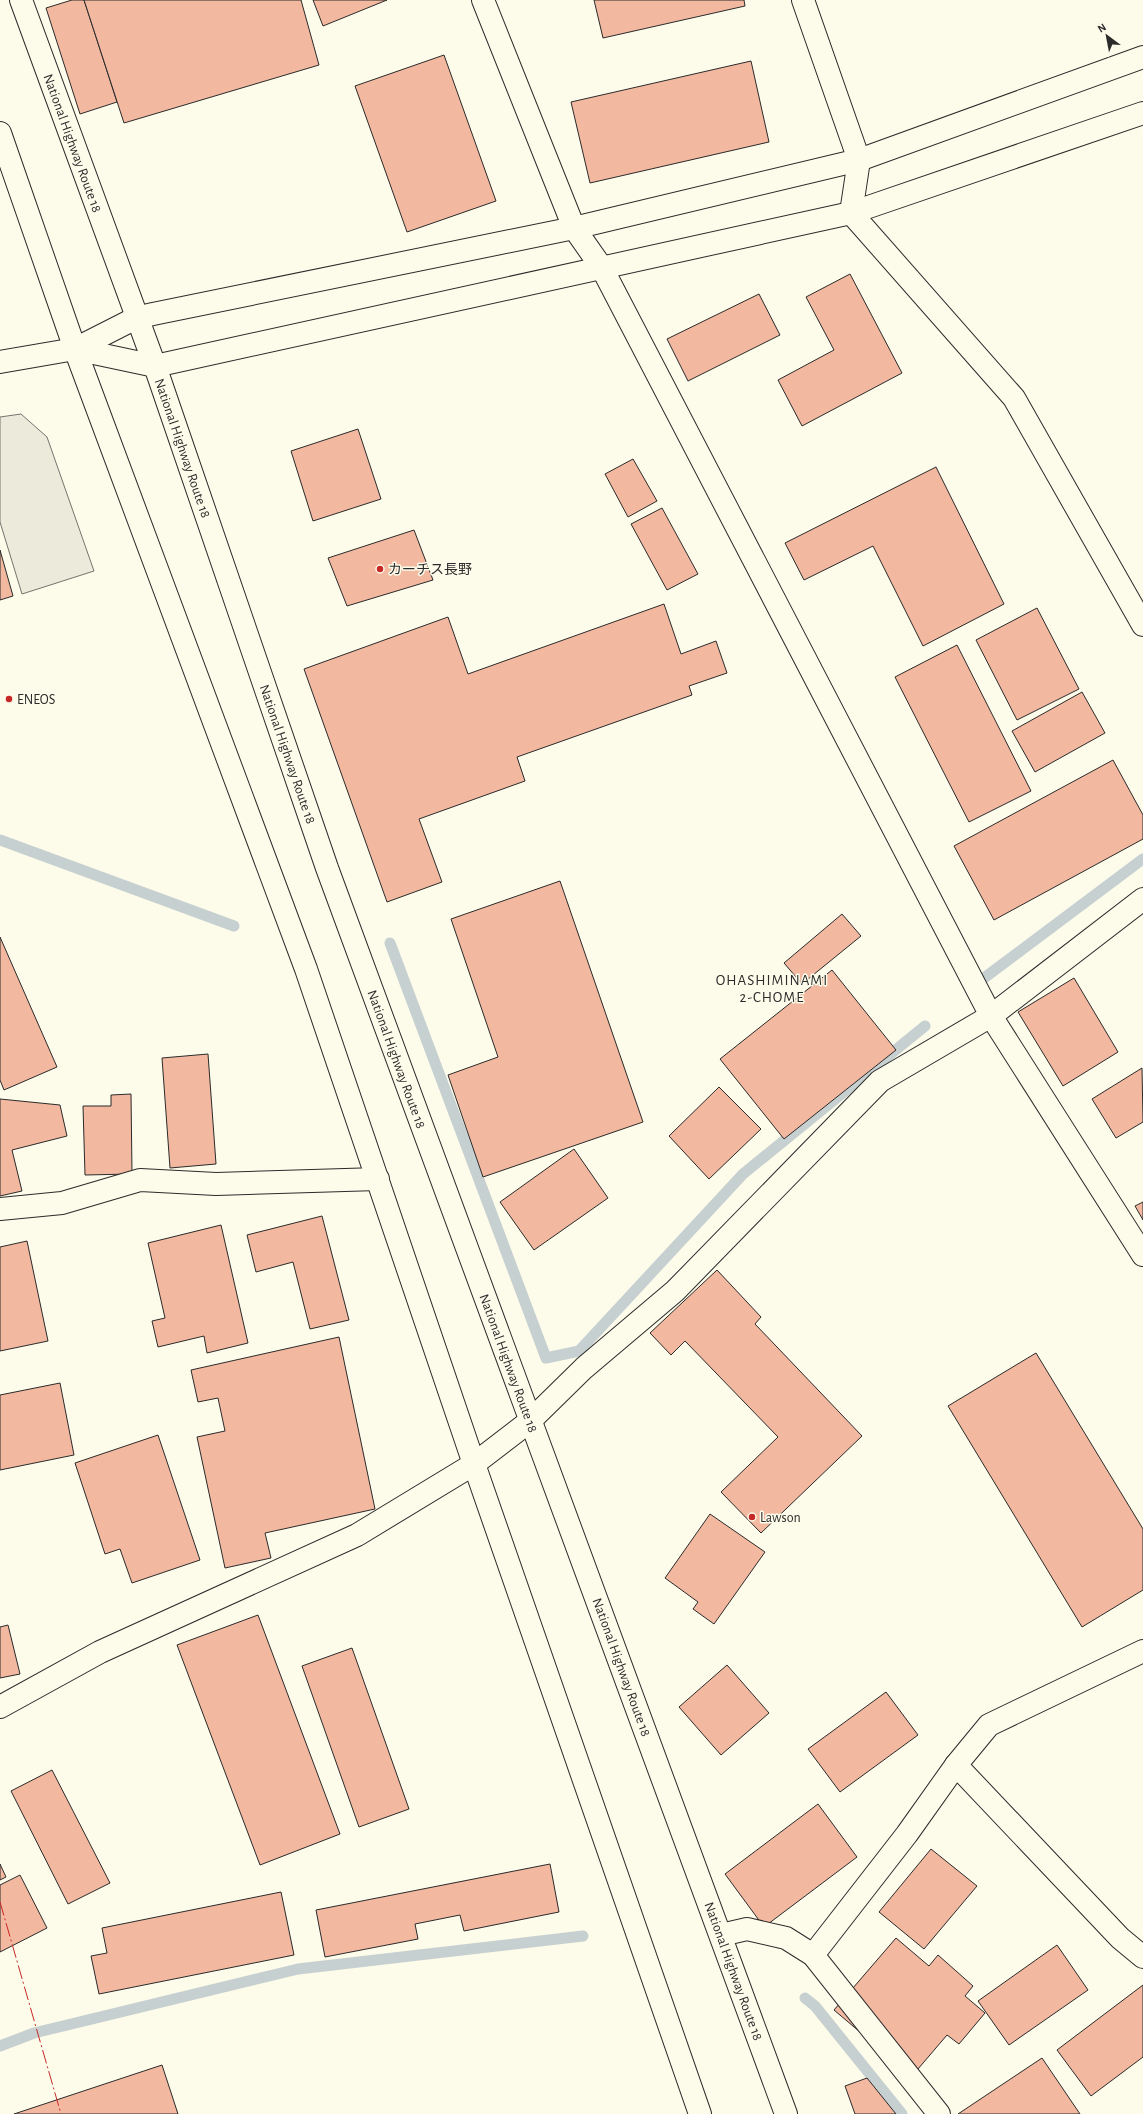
<svg xmlns="http://www.w3.org/2000/svg" width="1143" height="2114" viewBox="0 0 1143 2114" font-family="'Alegreya Sans','Noto Sans JP',sans-serif">
<rect width="100%" height="100%" fill="#fdfbea"/>
<path fill="#eceadb" stroke="#74746e" d="M21,414L47,437L94,571L22,594L0,522V417Z"/>
<g fill="none" stroke-linecap="round" stroke-linejoin="round">
<g stroke="#c7d0d0" stroke-width="11">
<path d="M0,840L234,926"/>
<path d="M390,943L546,1358L579,1351L743,1174L925,1026"/>
<path d="M976,984L1143,859"/>
<path d="M805,1998L815,2006L902,2114"/>
<path d="M0,2046L34,2033L298,1969L583,1936"/>
</g>
</g>
<g fill="#f2b8a0" stroke="#2b2b2b">
<path d="M72,0H84L117,102L80,114L46,8Z"/>
<path d="M84,0H301L319,65L124,123Z"/>
<path d="M313,0H387L323,26Z"/>
<path d="M594,0H744L745,6L603,38Z"/>
<path d="M444,55L496,201L407,232L355,86Z"/>
<path d="M751,61L769,142L590,183L571,102Z"/>
<path d="M850,274L902,373L802,426L778,380L834,350L806,297Z"/>
<path d="M759,294L780,335L688,381L667,339Z"/>
<path d="M358,429L381,499L313,521L291,451Z"/>
<path d="M633,459L657,501L628,517L605,474Z"/>
<path d="M936,467L1004,604L923,646L873,546L804,580L785,543Z"/>
<path d="M662,508L698,574L667,590L631,524Z"/>
<path d="M414,530L433,580L347,606L328,558Z"/>
<path d="M0,550L13,596L0,600Z"/>
<path d="M664,604L681,654L716,641L727,673L689,686L692,695L517,757L525,781L419,819L442,882L387,902L304,669L448,617L468,674Z"/>
<path d="M1037,608L1079,689L1017,720L976,640Z"/>
<path d="M957,645L1031,791L969,822L895,677Z"/>
<path d="M1082,692L1105,733L1035,772L1012,731Z"/>
<path d="M1113,760L1143,815V839L994,920L954,846Z"/>
<path d="M560,881L643,1122L483,1177L448,1075L498,1057L451,919Z"/>
<path d="M842,914L861,936L802,984L784,963Z"/>
<path d="M0,937L57,1067L4,1090L0,1080Z"/>
<path d="M832,970L896,1050L784,1139L720,1059Z"/>
<path d="M1074,978L1118,1052L1063,1086L1018,1012Z"/>
<path d="M208,1054L216,1164L170,1168L162,1058Z"/>
<path d="M1142,1068L1143,1122L1116,1138L1092,1099Z"/>
<path d="M719,1087L761,1129L709,1179L669,1136Z"/>
<path d="M131,1094L132,1174L85,1175L83,1106H111V1095Z"/>
<path d="M0,1099L60,1105L67,1136L12,1150L22,1191L0,1196Z"/>
<path d="M574,1149L608,1198L534,1250L500,1202Z"/>
<path d="M1143,1202V1220L1135,1206Z"/>
<path d="M322,1216L349,1320L310,1329L293,1262L256,1272L247,1235Z"/>
<path d="M221,1225L248,1343L207,1353L204,1336L158,1347L152,1321L165,1318L148,1243Z"/>
<path d="M27,1241L48,1341L0,1351V1247Z"/>
<path d="M717,1270L761,1317L755,1324L862,1436L761,1533L721,1492L778,1437L685,1341L671,1355L650,1333Z"/>
<path d="M339,1337L375,1509L265,1533L271,1558L225,1568L197,1437L225,1431L218,1398L198,1402L191,1370Z"/>
<path d="M1036,1353L1143,1529V1590L1082,1627L948,1406Z"/>
<path d="M60,1383L74,1455L0,1470V1395Z"/>
<path d="M158,1435L200,1560L132,1583L120,1549L105,1554L75,1463Z"/>
<path d="M710,1514L765,1552L714,1624L693,1609L698,1602L665,1578Z"/>
<path d="M258,1615L340,1834L260,1865L177,1645Z"/>
<path d="M8,1625L20,1674L0,1678V1627Z"/>
<path d="M352,1648L409,1809L359,1827L302,1666Z"/>
<path d="M727,1665L769,1713L721,1755L679,1707Z"/>
<path d="M886,1692L918,1735L840,1792L808,1749Z"/>
<path d="M52,1770L110,1883L68,1904L11,1791Z"/>
<path d="M818,1804L857,1857L764,1927L725,1874Z"/>
<path d="M931,1849L977,1886L924,1949L879,1912Z"/>
<path d="M0,1864L6,1877L0,1880Z"/>
<path d="M550,1864L559,1912L464,1931L460,1915L415,1924L418,1939L325,1957L316,1910Z"/>
<path d="M20,1875L47,1928L0,1952V1885Z"/>
<path d="M281,1892L294,1955L99,1994L91,1956L107,1953L102,1928Z"/>
<path d="M896,1938L929,1966L938,1955L973,1986L965,1996L985,2013L959,2044L947,2035L912,2076L834,2010Z"/>
<path d="M1057,1945L1088,1990L1009,2045L978,2001Z"/>
<path d="M1143,1985V2057L1091,2096L1057,2050Z"/>
<path d="M1042,2058L1080,2114H958Z"/>
<path d="M162,2065L178,2114H14Z"/>
<path d="M867,2078L896,2114H855L845,2086Z"/>
</g>
<g fill="none" stroke-linecap="round" stroke-linejoin="round">
<g stroke="#2b2b2b" stroke-width="24">
<g id="minor">
<path d="M483,0L574,228L602,268L991,1016L1143,1255"/>
<path d="M803,0L859,160L851,213L1014,398L1143,625"/>
<path d="M75,349L155,366L851,213L1143,113"/>
<path d="M0,362L75,349L136,318L153,314L574,228L859,160L1143,57"/>
<path d="M0,1209L62,1203L140,1180L216,1184L378,1179"/>
<path d="M0,1707L100,1652L357,1535L474,1464L530,1421L584,1368L675,1291L880,1081L991,1016L1143,899"/>
<path d="M956,1765L1120,1938L1143,1957"/>
<path d="M721,1935L747,1929L786,1938L813,1955L939,2114"/>
<path d="M813,1955L907,1834L956,1765L989,1725L1143,1651"/>
</g>
</g>
<g stroke="#2b2b2b" stroke-width="24">
<g id="highway">
<path d="M21,0L155,366L327,868L786,2114"/>
<path d="M0,133L75,349L306,969L474,1464L700,2114"/>
</g>
</g>
<use href="#minor" stroke="#fdfbea" stroke-width="22"/>
<use href="#highway" stroke="#fdfbea" stroke-width="22"/>
<path stroke="#c62828" stroke-width="1" stroke-dasharray="14 3 2 3" stroke-linecap="butt" d="M0,1902L61,2114"/>
</g>
<g fill="#c62828" stroke="#fdfbea" stroke-width="1.5">
<circle cx="380" cy="569" r="4"/>
<circle cx="9" cy="699" r="4"/>
<circle cx="752" cy="1517" r="4"/>
</g>
<g text-anchor="middle" stroke-width="3" stroke-linejoin="round" paint-order="stroke">
<g font-size="14" fill="#2b2b2b" stroke="#fdfbea">
<text transform="translate(73 143) rotate(70)" y="5">National Highway Route 18</text>
<text transform="translate(183 448) rotate(71)" y="5">National Highway Route 18</text>
<text transform="translate(288 754) rotate(71)" y="5">National Highway Route 18</text>
<text transform="translate(397 1059) rotate(70)" y="5">National Highway Route 18</text>
<text transform="translate(509 1363) rotate(70)" y="5">National Highway Route 18</text>
<text transform="translate(622 1667) rotate(70)" y="5">National Highway Route 18</text>
<text transform="translate(734 1971) rotate(70)" y="5">National Highway Route 18</text>
</g>
<g font-size="14" fill="#2b2b2b" stroke="#fdfbea" text-anchor="start">
<text x="388" y="574">カーチス長野</text>
<text x="17" y="704">ENEOS</text>
<text x="760" y="1522">Lawson</text>
</g>
<g font-size="15" letter-spacing="1" fill="#2b2b2b" stroke="#fdfbea">
<text x="772" y="985">OHASHIMINAMI<tspan x="772" dy="17">2-CHOME</tspan></text>
</g>
</g>
<g transform="translate(1107 36) rotate(328)" stroke="#fdfbea" stroke-width="3" paint-order="stroke">
<path d="M0-3L7 15L0 10L-7 15Z" fill="#2b2b2b"/>
<text y="-6" font-size="11" font-weight="bold" text-anchor="middle" fill="#2b2b2b">N</text>
</g>
</svg>
